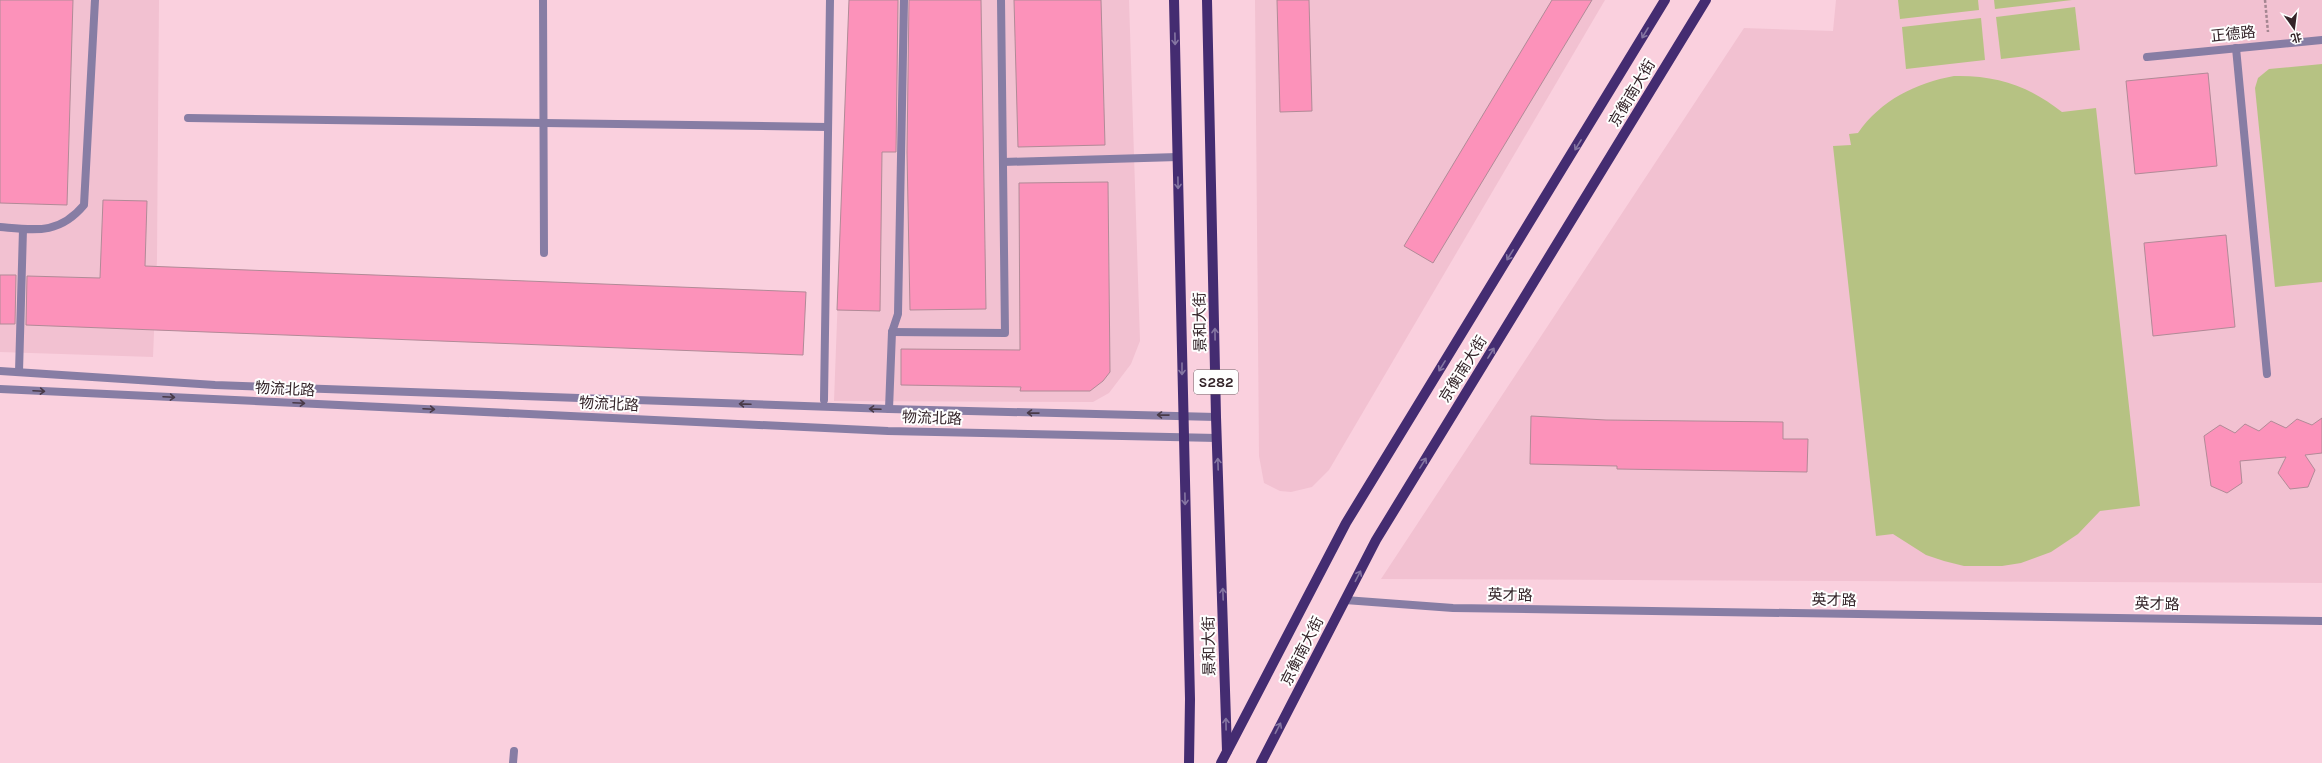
<svg xmlns="http://www.w3.org/2000/svg" width="2322" height="763" viewBox="0 0 2322 763" font-family="Karla,'Noto Sans SC',sans-serif">
<rect width="100%" height="100%" fill="#fad0de"/>
<g fill="#f2c1d1">
<path d="M0,0H159L157,259L153,357L0,352Z"/>
<path d="M849,0H1129L1140,341L1131,364L1109,393L1093,402L834,401Z"/>
<path d="M1255,0H1605L1329,470L1312,487L1291,492L1280,491L1264,483L1259,456Z"/>
<path d="M1836,0H2322V583L1381,579L1744,28L1833,31Z"/>
</g>
<g fill="#b6c283">
<path d="M1898,0H1978L1979,10L1900,19Z"/>
<path d="M1994,0H2072L1995,9Z"/>
<path d="M2075,7L2080,50L2001,59L1996,17Z"/>
<path d="M1981,18L1985,60L1906,69L1902,27Z"/>
<path d="M2322,64V282L2275,287L2255,88L2258,78L2269,69Z"/>
<path d="M1954,76C1997,75 2029,86 2062,112L2096,108L2140,506L2100,511L2078,534L2051,552L2021,563L2002,566H1964L1944,561L1926,555L1893,534L1876,536L1833,146L1851,145L1849,134L1858,133C1881,100 1916,83 1954,76Z"/>
</g>
<g fill="#fc92ba" stroke="#b18a97">
<path d="M0,0H73L67,205L0,203Z"/>
<path d="M849,0H898L896,152H882L880,311L837,310Z"/>
<path d="M909,0H981L986,309L910,310L907,152Z"/>
<path d="M1014,0H1101L1105,145L1018,147Z"/>
<path d="M1277,0H1309L1312,111L1280,112Z"/>
<path d="M1552,0H1592L1433,263L1404,246Z"/>
<path d="M2208,73L2217,166L2135,174L2126,81Z"/>
<path d="M1108,182L1110,372L1103,381L1090,391H1020L1021,387L901,385V349L1020,350L1019,183Z"/>
<path d="M103,200L147,201L145,266L806,292L803,355L26,325L27,276L100,278Z"/>
<path d="M2226,235L2235,327L2153,336L2144,243Z"/>
<path d="M0,275H16L15,324H0Z"/>
<path d="M1531,416L1606,420L1783,422V439H1808L1807,472L1617,469V466L1530,464Z"/>
<path d="M2322,418V453L2305,455L2315,470L2308,487L2290,489L2278,473L2286,457L2240,461L2242,483L2227,493L2211,486L2204,436L2220,425L2235,433L2245,424L2259,431L2271,421L2286,428L2297,419L2312,425Z"/>
</g>
<g fill="none" stroke-linecap="round" stroke-linejoin="round">
<path stroke="#a58691" stroke-width="2.5" stroke-dasharray="3 2" stroke-linecap="butt" d="M2265,0L2268,32"/>
<g stroke="#877da4" stroke-width="8">
<path d="M2236,48L2267,374"/>
<path d="M2147,57L2322,40"/>
<path d="M1003,162L1178,157"/>
<path d="M0,227C35,230 59,235 84,205L95,0"/>
<path d="M892,332L1005,333L1001,0"/>
<path d="M19,372L23,229"/>
<path d="M889,409L892,332L898,314L904,0"/>
</g>
<g stroke="#877da4" stroke-width="8">
<path d="M543,0L544,253"/>
<path d="M188,118L828,127"/>
<path d="M824,400L830,0"/>
<path d="M513,763L514,751"/>
</g>
<g stroke="#877da4" stroke-width="8">
<path d="M0,371L215,385L889,409L1216,417"/>
<path d="M0,389L888,431L1217,438"/>
<path d="M1345,600L1453,608L2322,621"/>
</g>
<g stroke="#442c71" stroke-width="10">
<path d="M1174,0L1190,699L1189,763"/>
<path d="M1207,0L1216,417L1227,751"/>
<path d="M1221,763L1346,523L1665,0"/>
<path d="M1261,763L1376,540L1706,0"/>
</g>
</g>
<defs><path id="oneway-shaft" d="M-6 0H5M1.5-3L5.5 0L1.5 3" fill="none" stroke-width="1.6" stroke-linecap="round" stroke-linejoin="round"/></defs>
<g stroke="#8576a2">
<use href="#oneway-shaft" transform="translate(1645 33) rotate(121)"/>
<use href="#oneway-shaft" transform="translate(1175 39) rotate(89)"/>
<use href="#oneway-shaft" transform="translate(1578 145) rotate(122)"/>
<use href="#oneway-shaft" transform="translate(1178 183) rotate(89)"/>
<use href="#oneway-shaft" transform="translate(1510 255) rotate(122)"/>
<use href="#oneway-shaft" transform="translate(1215 334) rotate(-91)"/>
<use href="#oneway-shaft" transform="translate(1491 353) rotate(-58)"/>
<use href="#oneway-shaft" transform="translate(1442 366) rotate(122)"/>
<use href="#oneway-shaft" transform="translate(1182 369) rotate(90)"/>
<use href="#oneway-shaft" transform="translate(1423 463) rotate(-58)"/>
<use href="#oneway-shaft" transform="translate(1218 464) rotate(-92)"/>
<use href="#oneway-shaft" transform="translate(1185 499) rotate(89)"/>
<use href="#oneway-shaft" transform="translate(1358 576) rotate(-63)"/>
<use href="#oneway-shaft" transform="translate(1223 594) rotate(-92)"/>
<use href="#oneway-shaft" transform="translate(1226 724) rotate(-91)"/>
<use href="#oneway-shaft" transform="translate(1278 728) rotate(-63)"/>
</g>
<g stroke="#493a48">
<use href="#oneway-shaft" transform="translate(39 391) rotate(3)"/>
<use href="#oneway-shaft" transform="translate(169 397) rotate(3)"/>
<use href="#oneway-shaft" transform="translate(299 403) rotate(3)"/>
<use href="#oneway-shaft" transform="translate(745 404) rotate(-178)"/>
<use href="#oneway-shaft" transform="translate(429 409) rotate(3)"/>
<use href="#oneway-shaft" transform="translate(875 409) rotate(-178)"/>
<use href="#oneway-shaft" transform="translate(1033 413) rotate(-179)"/>
<use href="#oneway-shaft" transform="translate(1163 415) rotate(-179)"/>
</g>
<g text-anchor="middle" stroke-width="4" stroke-linejoin="round" paint-order="stroke">
<rect fill="#fefefe" stroke="#716569" stroke-width="1" x="1194" y="370" width="44" height="24" rx="3"/>
<g font-size="14" font-weight="bold" fill="#342429">
<text x="1216" y="387">S282</text>
</g>
<g font-size="15" fill="#342429" stroke="#fefefe">
<text transform="translate(2233 34) rotate(-6)" y="5">正德路</text>
<text transform="translate(1632 93) rotate(-59)" y="5">京衡南大街</text>
<text transform="translate(1200 322) rotate(-91)" y="5">景和大街</text>
<text transform="translate(1463 369) rotate(-58)" y="5">京衡南大街</text>
<text transform="translate(285 389) rotate(3)" y="5">物流北路</text>
<text transform="translate(609 404) rotate(3)" y="5">物流北路</text>
<text transform="translate(932 418) rotate(2)" y="5">物流北路</text>
<text transform="translate(1510 595) rotate(1)" y="5">英才路</text>
<text transform="translate(1834 600) rotate(1)" y="5">英才路</text>
<text transform="translate(2157 604) rotate(1)" y="5">英才路</text>
<text transform="translate(1209 646) rotate(-91)" y="5">景和大街</text>
<text transform="translate(1302 651) rotate(-63)" y="5">京衡南大街</text>
</g>
</g>
<g transform="translate(2294 28) rotate(166)" stroke="#fefefe" stroke-width="3" paint-order="stroke">
<path d="M0-3L7 15L0 10L-7 15Z" fill="#342429"/>
<text y="-6" font-size="11" font-weight="bold" text-anchor="middle" fill="#342429">北</text>
</g>
</svg>
